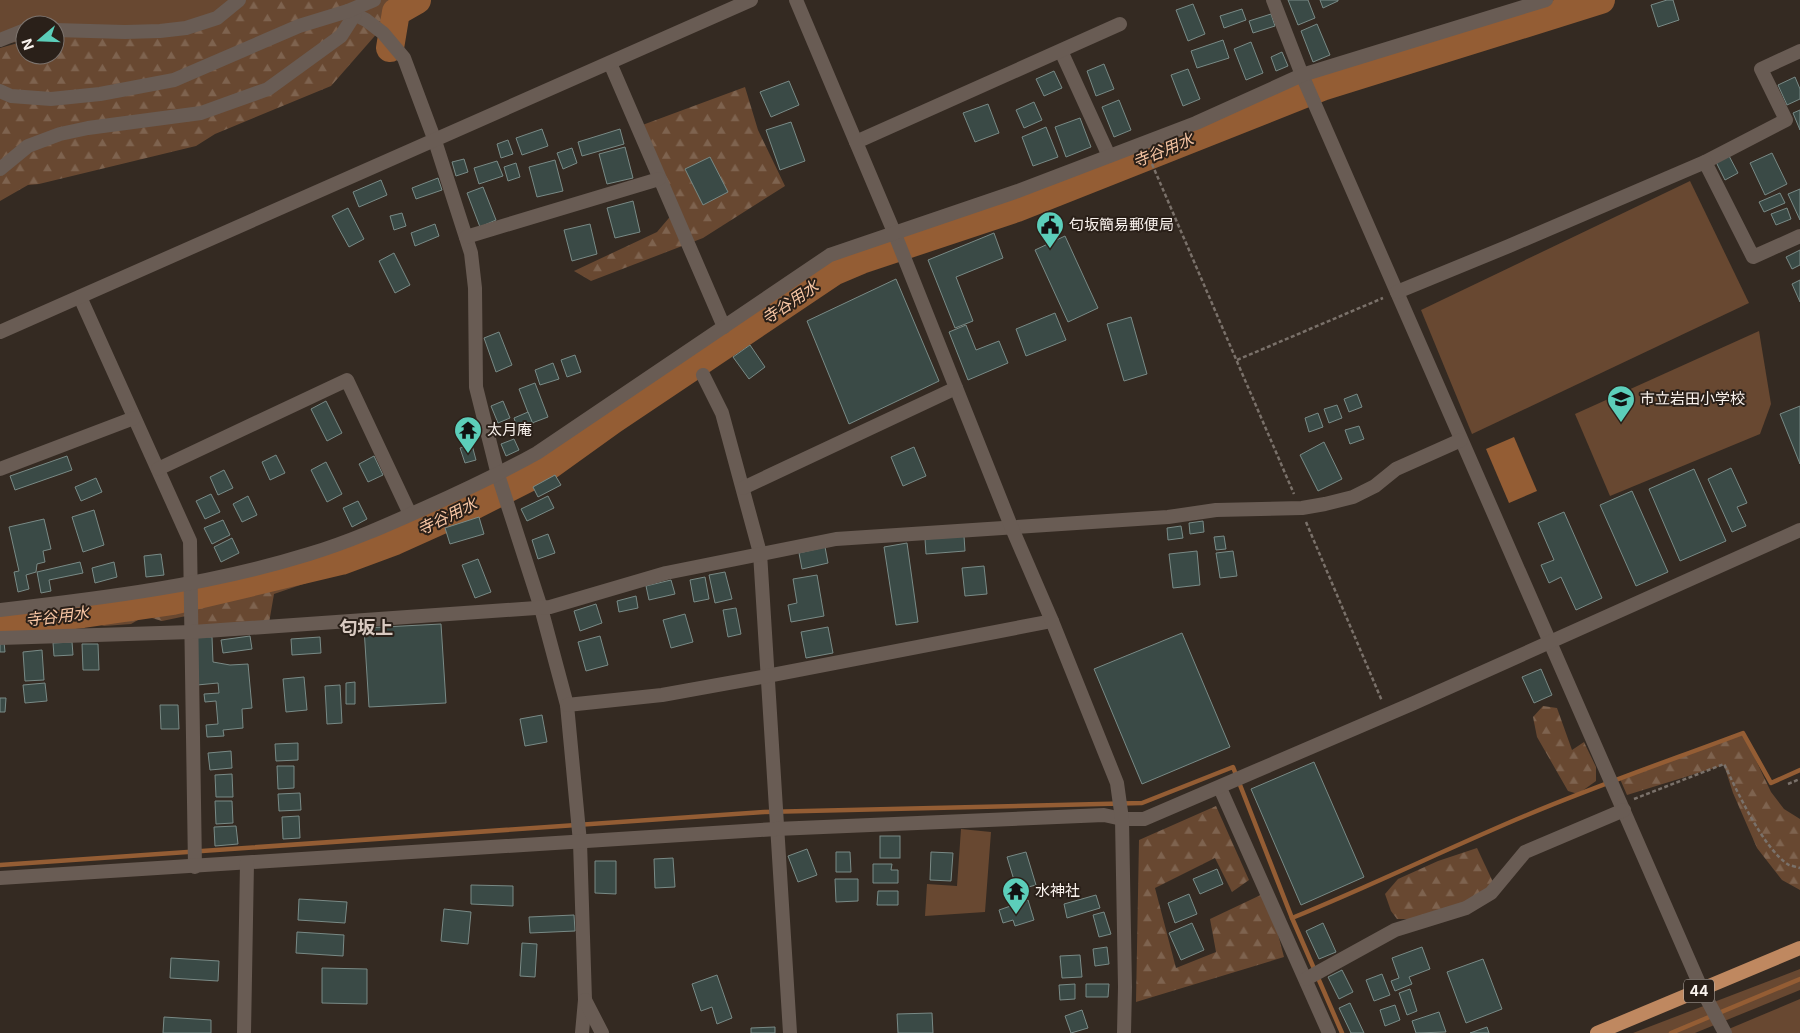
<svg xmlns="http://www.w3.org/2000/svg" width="1800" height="1033" viewBox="0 0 1800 1033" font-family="Inter,'Noto Sans JP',sans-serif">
<defs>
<pattern id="forest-firs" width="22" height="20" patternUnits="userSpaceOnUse" patternTransform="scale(1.25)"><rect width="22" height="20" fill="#684831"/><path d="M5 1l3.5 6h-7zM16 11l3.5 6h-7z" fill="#7e634f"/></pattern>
</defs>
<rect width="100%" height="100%" fill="#342a22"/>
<g fill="#684831">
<path d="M0,0H239L186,28L25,25V41L0,44Z"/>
<path d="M1690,181L1749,303L1472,434L1421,310Z"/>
<path d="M1759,331L1771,404L1760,434L1610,496L1575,414Z"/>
<path d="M961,829L991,832L985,912L925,916L927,884L957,886Z"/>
<path d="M1800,969V990L1695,1033H1633Z"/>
<path d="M1800,999V1033H1725L1724,1031Z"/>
</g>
<g fill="url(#forest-firs)">
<path d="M239,0H412L401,6L331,86L215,134L196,146L39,184L28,185L0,201V48L25,41V55H55V32L161,37Z"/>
<path d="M745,87L758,130L785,186L703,238L591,281L574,271L657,232L674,212L637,127Z"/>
<path d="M403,529L412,547L274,594L269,623L192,628L186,616L162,621L145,616L131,624L104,626L88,620L58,622L23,631L18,621L184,591Z"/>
<path d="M1543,706L1557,708L1572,750L1584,742L1596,767V781L1578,794L1568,791L1537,737L1533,717Z"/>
<path d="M1743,733L1771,792L1784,809L1800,819V890L1782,880L1757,848L1733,793L1724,765L1627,795L1620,779Z"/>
<path d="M1216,806L1249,880L1232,892L1215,858L1155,888L1176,968L1216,952L1210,919L1267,892L1284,957L1136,1002L1139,840Z"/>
<path d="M1477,848L1493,882L1482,898L1412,919H1397L1391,911L1385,894L1398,879L1438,861Z"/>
</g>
<path fill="#945d34" d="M1514,437L1537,491L1509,503L1486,449Z"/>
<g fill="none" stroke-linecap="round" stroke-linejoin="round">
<g stroke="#945d34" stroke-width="4.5">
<path d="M0,865L764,812L1142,803L1233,767L1292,918L1342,1033"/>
<path d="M1292,918C1371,886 1448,848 1527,815C1598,785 1671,760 1743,733L1771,783L1800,770"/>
<path d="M1671,1033L1800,979"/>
</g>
<g stroke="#945d34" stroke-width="28">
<path d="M390,48L396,12L417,0"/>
<path d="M0,623L83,614L173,601L341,561L395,541L475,505L542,471L613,420L835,271L861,260L1017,208L1322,87L1601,0"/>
</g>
</g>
<g fill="#3a4a46" stroke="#798a86">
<path d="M1288,0H1308L1315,18L1298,25Z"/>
<path d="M1320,0H1338V1L1323,8Z"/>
<path d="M1667,0H1673L1679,20L1658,27L1651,5Z"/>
<path d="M1193,4L1205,34L1188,41L1176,10Z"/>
<path d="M1242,9L1246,20L1224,28L1220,16Z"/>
<path d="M1271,14L1275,26L1253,33L1249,21Z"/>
<path d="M1317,24L1330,55L1313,62L1301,31Z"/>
<path d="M1223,40L1229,58L1197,68L1191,51Z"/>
<path d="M1251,42L1263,73L1246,80L1234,49Z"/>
<path d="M1282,52L1288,66L1276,71L1271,57Z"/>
<path d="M1104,64L1114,89L1096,96L1087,71Z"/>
<path d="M1188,69L1200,99L1183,106L1171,75Z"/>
<path d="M1054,71L1062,88L1044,96L1036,79Z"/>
<path d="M1795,77L1800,89V99L1787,105L1778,85Z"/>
<path d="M789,81L799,105L771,117L760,92Z"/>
<path d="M1119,100L1131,130L1114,137L1102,107Z"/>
<path d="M1034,102L1042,120L1024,128L1016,110Z"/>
<path d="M988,104L999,133L975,142L963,113Z"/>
<path d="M1800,110V130L1793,113Z"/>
<path d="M1080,118L1091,147L1066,157L1055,127Z"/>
<path d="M791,122L805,161L780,170L766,130Z"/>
<path d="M1046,127L1058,157L1033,166L1022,137Z"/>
<path d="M542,129L548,146L522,155L516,138Z"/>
<path d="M620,129L624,144L582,156L578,142Z"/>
<path d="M508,140L513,154L501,158L497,144Z"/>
<path d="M625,147L633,178L607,184L599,154Z"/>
<path d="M572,148L577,163L563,169L557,153Z"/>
<path d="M1772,153L1787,184L1765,195L1750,163Z"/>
<path d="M1728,154L1738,173L1725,180L1715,160Z"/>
<path d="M710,157L728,192L703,205L685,169Z"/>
<path d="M464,159L468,172L456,176L452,162Z"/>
<path d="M555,160L563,191L537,197L529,167Z"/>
<path d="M497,161L503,176L479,184L474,168Z"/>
<path d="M516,163L520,177L508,181L504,167Z"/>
<path d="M438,178L442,190L416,199L412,188Z"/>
<path d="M381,180L387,195L359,207L353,192Z"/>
<path d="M483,187L496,220L480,227L467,193Z"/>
<path d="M1800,189V220L1788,194Z"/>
<path d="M1780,193L1785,203L1764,212L1759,202Z"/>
<path d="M633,201L640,232L615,238L607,208Z"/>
<path d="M348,208L364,239L349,247L332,216Z"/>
<path d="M1787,208L1791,219L1776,225L1771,214Z"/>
<path d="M402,213L406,226L394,230L390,216Z"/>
<path d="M435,224L439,236L415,246L411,233Z"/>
<path d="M590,224L597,254L572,261L564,230Z"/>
<path d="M994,233L1003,258L956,277L973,321L955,328L928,260Z"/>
<path d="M1065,236L1098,308L1068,322L1035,250Z"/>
<path d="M1800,250V265L1792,269L1786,257Z"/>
<path d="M394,253L410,285L395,293L379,261Z"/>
<path d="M896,279L939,381L849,424L807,321Z"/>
<path d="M1800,280V302L1792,284Z"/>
<path d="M1055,313L1066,340L1026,356L1016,329Z"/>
<path d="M1131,317L1147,374L1124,381L1107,324Z"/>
<path d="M966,325L976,350L999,341L1008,363L968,380L949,332Z"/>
<path d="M499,332L512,365L496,372L484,338Z"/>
<path d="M750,345L765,367L749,379L733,357Z"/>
<path d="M575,355L581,372L567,377L561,360Z"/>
<path d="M553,363L559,379L540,385L535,370Z"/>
<path d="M535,383L548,417L532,423L519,389Z"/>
<path d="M1357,394L1362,407L1349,412L1344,399Z"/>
<path d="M326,401L342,433L327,441L311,409Z"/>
<path d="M503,401L510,418L498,423L491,406Z"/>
<path d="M1337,405L1342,418L1329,423L1324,409Z"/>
<path d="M1800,406V464L1780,414Z"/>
<path d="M528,412L533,424L518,430L514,418Z"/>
<path d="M1318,413L1323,427L1309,432L1305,418Z"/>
<path d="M1359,426L1364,439L1350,444L1345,430Z"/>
<path d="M514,439L519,450L506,456L501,444Z"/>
<path d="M1324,442L1342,479L1318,491L1300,455Z"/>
<path d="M472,445L476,460L465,463L460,448Z"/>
<path d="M914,447L926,476L903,486L891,457Z"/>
<path d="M276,455L285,473L270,480L262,462Z"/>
<path d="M67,456L72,470L15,490L10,476Z"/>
<path d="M374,456L383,475L368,482L359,464Z"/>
<path d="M326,462L342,494L327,502L311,470Z"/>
<path d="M1731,468L1747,503L1737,507L1746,526L1732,532L1708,479Z"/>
<path d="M1694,469L1726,541L1680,561L1649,489Z"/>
<path d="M224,470L233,488L218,495L210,477Z"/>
<path d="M555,475L561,485L538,497L533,487Z"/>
<path d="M96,478L102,492L81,501L75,487Z"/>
<path d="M1632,491L1668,572L1636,586L1600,505Z"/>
<path d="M211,494L220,512L205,519L196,501Z"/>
<path d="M248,496L257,515L242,522L233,504Z"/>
<path d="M548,496L554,508L527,521L521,509Z"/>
<path d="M358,501L367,519L352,527L343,508Z"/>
<path d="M94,510L104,545L83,552L72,517Z"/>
<path d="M1564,512L1602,598L1576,610L1561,577L1549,583L1541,565L1554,560L1538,523Z"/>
<path d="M479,517L484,534L450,544L445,528Z"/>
<path d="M44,519L51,549L43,551L45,562L37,564L36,572L26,575L29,589L18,592L14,572L19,571L9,527Z"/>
<path d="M223,520L230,535L212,544L204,528Z"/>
<path d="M1203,521L1204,532L1190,534L1189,523Z"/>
<path d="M1181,526L1183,538L1168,540L1167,528Z"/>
<path d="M548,534L555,553L538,559L532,540Z"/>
<path d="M964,536L965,551L926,554L925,539Z"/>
<path d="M1224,536L1226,549L1216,550L1214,537Z"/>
<path d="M232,538L239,553L221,562L214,547Z"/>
<path d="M907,543L918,622L896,625L884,547Z"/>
<path d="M825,547L828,563L802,569L799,553Z"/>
<path d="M1197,551L1200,585L1173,588L1169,554Z"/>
<path d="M1233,551L1237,576L1220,578L1216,553Z"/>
<path d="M161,554L164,575L146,577L144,556Z"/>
<path d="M478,559L491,592L475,598L462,565Z"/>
<path d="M80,562L83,573L49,580L51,591L41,593L37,572Z"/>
<path d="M114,562L117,577L95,583L92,568Z"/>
<path d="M984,566L987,594L965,596L962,568Z"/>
<path d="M725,572L732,599L715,603L709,575Z"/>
<path d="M817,575L824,616L791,622L788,605L797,603L793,579Z"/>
<path d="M705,577L709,599L694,602L690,580Z"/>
<path d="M671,580L675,594L649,600L646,586Z"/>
<path d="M636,596L638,608L619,612L617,601Z"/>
<path d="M596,604L602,623L580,631L574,611Z"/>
<path d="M736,608L741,634L728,637L723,610Z"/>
<path d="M685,614L693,642L671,648L663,620Z"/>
<path d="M441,624L446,703L369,707L364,628Z"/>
<path d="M828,627L833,653L806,658L801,632Z"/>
<path d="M1182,633L1230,747L1142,784L1094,669Z"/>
<path d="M193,636L212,637L213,662L230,665L248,664L252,708L242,709L243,728L223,730L224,736L207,737L206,725L218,724L216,701L205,702L204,694L219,693L218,683L197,685Z"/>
<path d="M250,636L252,649L223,653L221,640Z"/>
<path d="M600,636L608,665L586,671L578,642Z"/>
<path d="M320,637L321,653L292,655L291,639Z"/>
<path d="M0,642H4L5,652H0Z"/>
<path d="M72,642L73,655L54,656L53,643Z"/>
<path d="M82,644H98L99,670H83Z"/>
<path d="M42,650L44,680L25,681L23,652Z"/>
<path d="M1541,669L1552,695L1534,703L1522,677Z"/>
<path d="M304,677L307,710L286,712L283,679Z"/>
<path d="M355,682V704H346V683Z"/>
<path d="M45,683L47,701L25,703L23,685Z"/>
<path d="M340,685L342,723L327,724L325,686Z"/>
<path d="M0,698H6L5,712H0Z"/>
<path d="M160,705H178L179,729H161Z"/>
<path d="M542,715L547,742L525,746L520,719Z"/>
<path d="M298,743V760L276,761L275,744Z"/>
<path d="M231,751L232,768L210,770L208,753Z"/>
<path d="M1314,762L1364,877L1301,905L1251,789Z"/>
<path d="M277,766H294V788L278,789Z"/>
<path d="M232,774L233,797H216L215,775Z"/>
<path d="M300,793L301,810L279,811L278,794Z"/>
<path d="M215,801H232L233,823L216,824Z"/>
<path d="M299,816L300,838L283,839L282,817Z"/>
<path d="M236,826L238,844L215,846L214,827Z"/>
<rect x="880" y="836" width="20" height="22"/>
<path d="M807,849L817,875L798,882L788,856Z"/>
<path d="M836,852H850L851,872H836Z"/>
<path d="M931,852L953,853L951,881L930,880Z"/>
<path d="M1026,852L1036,885L1017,890L1007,857Z"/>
<path d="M673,858L675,887L655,888L654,859Z"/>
<path d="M595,861H616V894L595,893Z"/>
<path d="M873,864H892L891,870H898V883H873Z"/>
<path d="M1217,869L1223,884L1200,894L1193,879Z"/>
<path d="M835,879H858V901L836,902Z"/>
<path d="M471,885L513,886V906L471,904Z"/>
<path d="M878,891H898V905H877Z"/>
<path d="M1189,894L1197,914L1175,923L1168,903Z"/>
<path d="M1096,895L1100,908L1067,918L1064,904Z"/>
<path d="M299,899L347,902L345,923L298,920Z"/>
<path d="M1028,900L1034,920L1015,926L1013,920L1003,923L999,910Z"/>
<path d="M444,909L471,912L468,944L441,941Z"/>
<path d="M1104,912L1111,934L1099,937L1093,915Z"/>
<path d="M574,915L575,931L530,933L529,917Z"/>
<path d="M1192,923L1204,950L1181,960L1169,933Z"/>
<path d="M1323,923L1336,952L1319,959L1306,931Z"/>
<path d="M297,932L344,935L343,956L296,953Z"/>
<path d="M522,943L537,944L535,977L520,976Z"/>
<path d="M1107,947L1109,964L1095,966L1093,949Z"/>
<path d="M1422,947L1430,969L1409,977L1412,984L1395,991L1391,981L1399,978L1392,958Z"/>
<path d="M1080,955L1082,977L1062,978L1060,956Z"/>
<path d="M171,958L219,961L218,981L170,978Z"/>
<path d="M1483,959L1502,1009L1466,1023L1447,972Z"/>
<path d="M322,968L367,969V1004L322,1003Z"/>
<path d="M1342,970L1353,992L1339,999L1328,977Z"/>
<path d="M1382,974L1390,995L1374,1001L1366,980Z"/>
<path d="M717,975L732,1018L717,1024L712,1007L701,1011L692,984Z"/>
<path d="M1075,984V999L1060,1000L1059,985Z"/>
<path d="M1086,984H1109L1108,997H1086Z"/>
<path d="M1410,989L1417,1011L1407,1015L1399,993Z"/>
<path d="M1350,1003L1364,1033H1351L1339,1008Z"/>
<path d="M1395,1005L1400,1020L1385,1026L1380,1010Z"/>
<path d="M1082,1010L1088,1028L1071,1033L1065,1016Z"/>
<path d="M1439,1012L1446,1032L1416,1033L1412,1021Z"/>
<path d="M932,1013L933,1033H898L897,1014Z"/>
<path d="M164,1017L211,1020V1033H163Z"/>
<path d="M775,1027V1033H751V1028Z"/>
<path d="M1487,1027L1489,1033H1470Z"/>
</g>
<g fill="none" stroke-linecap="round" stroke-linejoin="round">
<g stroke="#7a716a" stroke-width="2.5" stroke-dasharray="4 2.5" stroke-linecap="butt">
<path d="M1152,164L1294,494"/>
<path d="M1237,360L1383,298"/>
<path d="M1306,522L1382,701"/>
<path d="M1788,784L1800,779"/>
<path d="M1634,799L1724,764C1737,791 1764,850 1789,865C1792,866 1797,867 1800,868"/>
</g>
<g stroke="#695c54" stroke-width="14">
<path d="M1273,0L1302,75L1702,990L1725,1033"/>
<path d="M348,11L366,20L383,33L404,58L435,141L471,253L475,288L476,387L498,475L541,608L567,705L580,842L585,1000L582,1033"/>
<path d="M1061,51L1109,156"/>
<path d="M610,63L724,327"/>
<path d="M856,142L1120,24"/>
<path d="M1705,162L1786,120L1761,69L1800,51"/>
<path d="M0,169L28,146L60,134L88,128L201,113L268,89L341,36L355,14"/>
<path d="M466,237L659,179"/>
<path d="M1397,292L1509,246L1705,162L1753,257L1800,236"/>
<path d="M80,297L190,541L195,867"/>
<path d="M0,332L751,0"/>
<path d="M703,375L722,413L760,553L790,1033"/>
<path d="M0,469L134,418"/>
<path d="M158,469L347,380L410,514"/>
<path d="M743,488L956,388"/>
<path d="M0,638L192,632L550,607L666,573L836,539L1168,517L1216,510L1302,508L1325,504L1353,497L1375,486L1396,469L1461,440"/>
<path d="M567,705L662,695L767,676L1052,621"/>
<path d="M1220,788L1329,1033"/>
<path d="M0,878L776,829L1104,815L1122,819H1144L1414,703L1800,530"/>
<path d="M1306,979L1395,930L1466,908L1491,893L1525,852L1624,810"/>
<path d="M585,1000L602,1033"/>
<path d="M244,1033L247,863"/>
</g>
<g stroke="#695c54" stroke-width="14">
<path d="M796,0L894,232L1011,526L1052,621L1117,783L1122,819L1125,987L1124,1033"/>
<path d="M55,30L125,32L160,31L186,28L217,18L239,0"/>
<path d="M0,40L25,30"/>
<path d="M0,91L11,96L51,99L100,94L174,80L299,26L348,11L374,0"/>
<path d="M0,610C104,598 209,585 309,554C349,542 387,525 425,508C463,491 501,473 537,453L830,255L1018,191L1196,123L1302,75L1546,0"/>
</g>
<path stroke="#bf8860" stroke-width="14" d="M1597,1033L1800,948"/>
</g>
<defs>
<g id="civic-pin" transform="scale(1.4375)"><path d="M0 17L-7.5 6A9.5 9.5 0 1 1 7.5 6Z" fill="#5cceba" stroke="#2a2019"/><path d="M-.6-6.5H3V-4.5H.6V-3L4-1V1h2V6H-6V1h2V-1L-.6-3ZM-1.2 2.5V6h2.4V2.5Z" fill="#111"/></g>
<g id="school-pin" transform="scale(1.4375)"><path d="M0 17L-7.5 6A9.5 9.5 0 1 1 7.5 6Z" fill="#5cceba" stroke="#2a2019"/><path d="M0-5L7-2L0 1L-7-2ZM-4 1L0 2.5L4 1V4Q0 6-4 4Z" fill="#111"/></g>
<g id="temple-pin" transform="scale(1.4375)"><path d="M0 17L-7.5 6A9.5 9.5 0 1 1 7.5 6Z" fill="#5cceba" stroke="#2a2019"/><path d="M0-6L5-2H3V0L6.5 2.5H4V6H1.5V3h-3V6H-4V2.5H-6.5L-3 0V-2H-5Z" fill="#111"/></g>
</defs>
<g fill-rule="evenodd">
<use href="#civic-pin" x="1050" y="225"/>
<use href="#school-pin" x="1621" y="399"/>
<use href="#temple-pin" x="468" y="430"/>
<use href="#temple-pin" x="1016" y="891"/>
</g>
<g text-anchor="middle" stroke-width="4" stroke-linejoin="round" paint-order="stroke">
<rect fill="#2a2019" stroke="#bcb4ae" stroke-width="1" x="1684" y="979.5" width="30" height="23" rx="4"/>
<g font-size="14" font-weight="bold" fill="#faf3ee">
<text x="1699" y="996">44</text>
</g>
<g font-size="15" fill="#faf3ee" stroke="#2a2019" text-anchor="start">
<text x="1069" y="230">匂坂簡易郵便局</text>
<text x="1640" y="404">市立岩田小学校</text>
<text x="487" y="435">太月庵</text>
<text x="1035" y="896">水神社</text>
</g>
<g font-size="16" font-style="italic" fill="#f7c5a3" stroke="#2a2019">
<text transform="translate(1163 150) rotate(-22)" y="6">寺谷用水</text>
<text transform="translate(790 302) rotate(-34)" y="6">寺谷用水</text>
<text transform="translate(447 516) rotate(-26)" y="6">寺谷用水</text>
<text transform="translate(57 616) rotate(-7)" y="6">寺谷用水</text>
</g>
<g font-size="18" font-weight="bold" fill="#d9cac1" stroke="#2a2019">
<text x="366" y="634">匂坂上</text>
</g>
</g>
<g transform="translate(40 40) rotate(251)"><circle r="24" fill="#2a2019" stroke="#7d746e"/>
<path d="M0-4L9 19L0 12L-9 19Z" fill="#5cceba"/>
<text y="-8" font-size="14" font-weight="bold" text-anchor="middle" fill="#faf3ee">N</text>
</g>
</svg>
